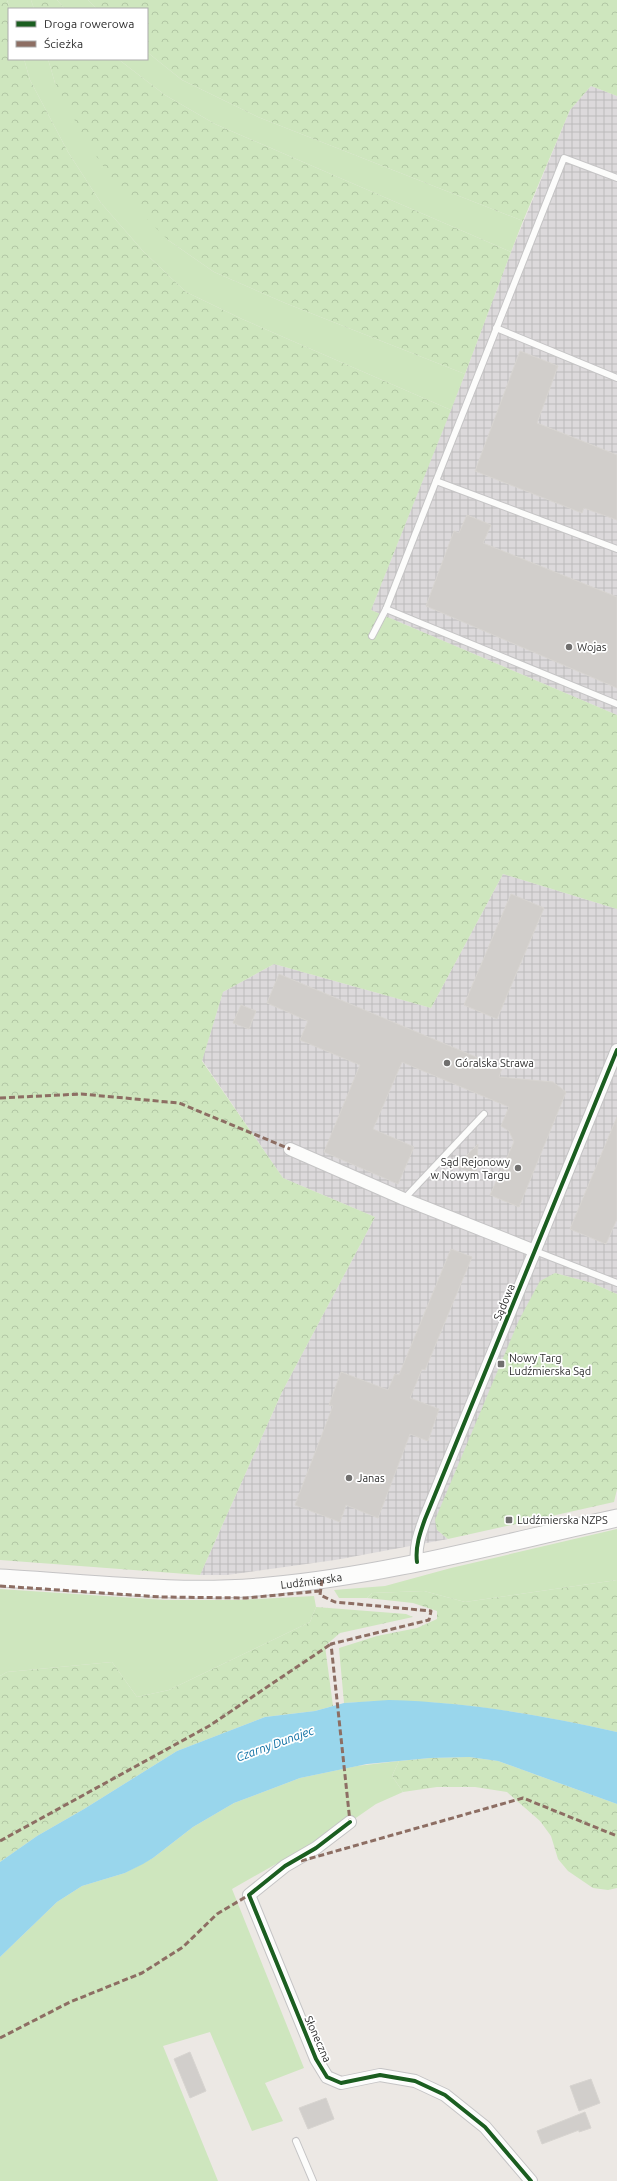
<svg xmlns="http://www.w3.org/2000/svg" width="617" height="2181" viewBox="0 0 617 2181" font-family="Ubuntu,sans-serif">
<defs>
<pattern id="industrial-grid" width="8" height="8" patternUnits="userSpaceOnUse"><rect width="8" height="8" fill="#dcd9db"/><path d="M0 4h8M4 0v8" fill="none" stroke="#bdbbbc"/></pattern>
<pattern id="forest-crowns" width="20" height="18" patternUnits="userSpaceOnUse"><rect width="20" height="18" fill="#cee6be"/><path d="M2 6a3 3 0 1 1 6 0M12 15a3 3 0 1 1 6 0" fill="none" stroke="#b1c6a4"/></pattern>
</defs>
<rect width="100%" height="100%" fill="#ece8e4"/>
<g fill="url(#industrial-grid)">
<path d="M591,86L617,96V715L371,610L465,374L511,252L570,110Z"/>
<path d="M503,874L617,909V1294L592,1283L555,1273L437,1530L448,1539L335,1560L227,1575H200L282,1392L375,1217L283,1178L202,1060L223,992L274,964L431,1008Z"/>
</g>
<g fill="#cee6be">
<path d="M7,0H31L34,9H10Z"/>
<path d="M57,0H88L97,9H65Z"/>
<path d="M147,52L182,80L258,117L523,221L511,252L215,124L165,95L118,59H147Z"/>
<path d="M24,59H48L55,83L168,240L214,272L285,303L465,374L451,410L242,319L186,292L143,251L101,203L68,152L30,80Z"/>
<path d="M617,1529V1580L465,1602L424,1591L372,1593L367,1598H339L334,1590L385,1586L451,1568Z"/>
<path d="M0,1589L165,1600H238L314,1596L316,1607L310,1622L169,1690L137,1697L112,1662L7,1672L0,1676Z"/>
<path d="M399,1761L392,1776L403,1792L376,1804L350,1822L232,1889L304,2068L265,2083L283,2121L252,2131L210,2032L163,2046L218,2181H0V1957L57,1902L82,1886L125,1873L153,1858L193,1827L234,1803L300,1778L357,1766Z"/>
</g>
<g fill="url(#forest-crowns)">
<path d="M0,0H7L10,9L9,59H24L30,80L68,152L101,203L143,251L186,292L242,319L451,410L371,610L617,715V909L503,874L431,1008L274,964L223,992L202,1061L283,1178L375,1217L282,1392L200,1575L0,1560Z"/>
<path d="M31,0H57L65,9H34Z"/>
<path d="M88,0H617V96L591,86L570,110L523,221L258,117L182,80L147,52V9H97Z"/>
<path d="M48,59H118L165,95L215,124L511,252L465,374L285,303L214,272L168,240L121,193L83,136L55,83Z"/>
<path d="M555,1273L592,1283L617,1294V1489L614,1502L448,1539L437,1530L435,1520L519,1320L540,1281Z"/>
<path d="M617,1580V1732C523,1712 441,1696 344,1703L339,1648L377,1636L417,1628L437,1619V1611L413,1603L367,1598L372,1593L424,1591L465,1602Z"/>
<path d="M316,1607L406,1614L413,1617L340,1633L325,1646L333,1706L315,1711L265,1717L177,1751L84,1809L37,1836L0,1862V1676L7,1672L112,1662L137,1697L169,1690L310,1622Z"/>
<path d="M469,1757L498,1761L617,1804V1888L608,1890L593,1888L568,1871L558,1859L551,1836L540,1821L507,1792L475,1787H437L403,1792L392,1776L399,1761L430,1758Z"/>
</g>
<path fill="#99d6ec" d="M389,1700C467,1702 541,1715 617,1732V1804L498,1761L469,1757L430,1758L367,1764L300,1778L234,1803L193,1827L153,1858L143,1864L125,1873L82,1886L57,1902L0,1957V1862L37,1836L84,1809L177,1751L265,1717L315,1711L344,1703Z"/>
<g fill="#d1cecb" stroke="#d7d4d0">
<path d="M520,351L558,366L537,423L617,455V520L584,508L582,513L475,471Z"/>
<path d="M467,515L491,525L483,543L617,597V688L426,606L454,531L459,533Z"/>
<path d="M511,894L544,908L497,1019L464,1005Z"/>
<path d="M279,974L502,1068L499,1077L553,1082L566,1092L519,1207L490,1195L514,1142L509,1131L501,1126L509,1107L402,1062L373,1129L414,1147L398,1184L324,1152L360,1065L300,1040L308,1021L267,1003Z"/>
<path d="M241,1005L256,1011L249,1029L233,1023Z"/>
<path d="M617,1117V1219L606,1244L570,1229Z"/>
<path d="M478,1144L476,1175L456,1166Z"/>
<path d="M451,1249L472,1257L425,1370L422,1369L410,1398L439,1409L428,1441L410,1434L378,1518L346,1505L340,1522L295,1505L333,1406L329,1405L341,1372L388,1390L395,1374L399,1375Z"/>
<path d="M190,2052L206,2091L190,2098L174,2059Z"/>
<path d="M591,2079L600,2103L579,2111L570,2086Z"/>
<path d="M326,2098L334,2119L308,2129L299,2108Z"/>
<path d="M585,2112L591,2128L579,2132V2130L542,2144L537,2131Z"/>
</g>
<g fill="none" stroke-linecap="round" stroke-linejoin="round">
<g stroke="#c5c4c5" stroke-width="8">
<g id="service">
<path d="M617,178L564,158L436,481L617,549"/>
<path d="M496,328L617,378"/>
<path d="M386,609L617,704"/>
<path d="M372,636L386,609L436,481"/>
<path d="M404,1199L484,1114"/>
<path d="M535,1251L617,1283"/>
<path d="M296,2141L313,2181"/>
</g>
</g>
<g stroke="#c5c4c5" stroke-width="14">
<g id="minor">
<path d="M290,1149L404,1199L535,1251"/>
<path d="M417,1562C415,1547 420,1533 425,1519L617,1050"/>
<path d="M350,1822L316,1848L285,1866L249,1895L316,2059L327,2077L341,2083L380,2075L415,2081L445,2095L485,2127L531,2181"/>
</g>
</g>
<g stroke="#c5c4c5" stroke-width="19">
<g id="secondary">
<path id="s1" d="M0,1578C89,1583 180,1595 269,1586C387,1575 502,1543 617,1518"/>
</g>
</g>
<use href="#service" stroke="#fcfcfb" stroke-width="6"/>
<use href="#minor" stroke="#fcfcfb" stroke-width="12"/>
<use href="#secondary" stroke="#fcfcfb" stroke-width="17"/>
<g stroke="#8d6e63" stroke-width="3" stroke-dasharray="6 3" stroke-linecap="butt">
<path d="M0,1098L81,1094L179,1103L290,1149"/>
<path d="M322,1580L320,1595L335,1602L431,1611L429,1620L331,1644L350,1822"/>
<path d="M0,1586L161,1597L246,1598L320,1591"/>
<path d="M0,1841L209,1726L331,1644"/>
<path d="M301,1861L523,1798L617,1836"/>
<path d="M0,2038L70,2002L142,1973L183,1947L217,1914L249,1895"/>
</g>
<g stroke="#fff" stroke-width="6">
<g id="cycleway">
<path d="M417,1562C415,1547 420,1533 425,1519L617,1050"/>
<path d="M350,1822L316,1848L285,1866L249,1895L316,2059L327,2077L341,2083L380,2075L415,2081L445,2095L485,2127L531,2181"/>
</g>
</g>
<use href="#cycleway" stroke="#1b5e20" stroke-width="4"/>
</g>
<g fill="#706f6e" stroke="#fff" stroke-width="1.5">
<circle cx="569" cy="647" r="4"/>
<circle cx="447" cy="1063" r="4"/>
<circle cx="518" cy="1168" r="4"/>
<rect x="497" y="1360" width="8" height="8" rx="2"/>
<circle cx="349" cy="1478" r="4"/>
<rect x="505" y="1516" width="8" height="8" rx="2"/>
</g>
<g text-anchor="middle" stroke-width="3.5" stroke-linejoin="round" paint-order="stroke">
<g font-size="11" fill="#2e2e2e" stroke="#fff" text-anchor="start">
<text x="577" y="651">Wojas</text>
<text x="455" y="1067">Góralska Strawa</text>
<text x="510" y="1166" text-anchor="end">Sąd Rejonowy<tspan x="510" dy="13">w Nowym Targu</tspan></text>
<text x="509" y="1362">Nowy Targ<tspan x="509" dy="13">Ludźmierska Sąd</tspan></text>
<text x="357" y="1482">Janas</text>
<text x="517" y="1524">Ludźmierska NZPS</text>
</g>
<g font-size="11" fill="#2e2e2e" stroke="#fff">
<text transform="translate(504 1302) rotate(-67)" y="4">Sądowa</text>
<text dy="4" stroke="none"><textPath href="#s1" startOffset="312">Ludźmierska</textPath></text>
<text transform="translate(318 2039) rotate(66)" y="4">Słoneczna</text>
</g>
<g font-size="12" font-style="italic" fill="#0d6fa3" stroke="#fff">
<text transform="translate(275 1744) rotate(-20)" y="4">Czarny Dunajec</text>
</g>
</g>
<rect x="8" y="8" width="140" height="52" fill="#ffffff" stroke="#ababab"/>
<rect x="16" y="21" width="20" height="6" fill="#1b5e20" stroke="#ababab"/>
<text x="44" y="28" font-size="12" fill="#2e2e2e">Droga rowerowa</text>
<rect x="16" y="41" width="20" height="6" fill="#8d6e63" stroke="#ababab"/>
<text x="44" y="48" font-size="12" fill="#2e2e2e">Ścieżka</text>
</svg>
